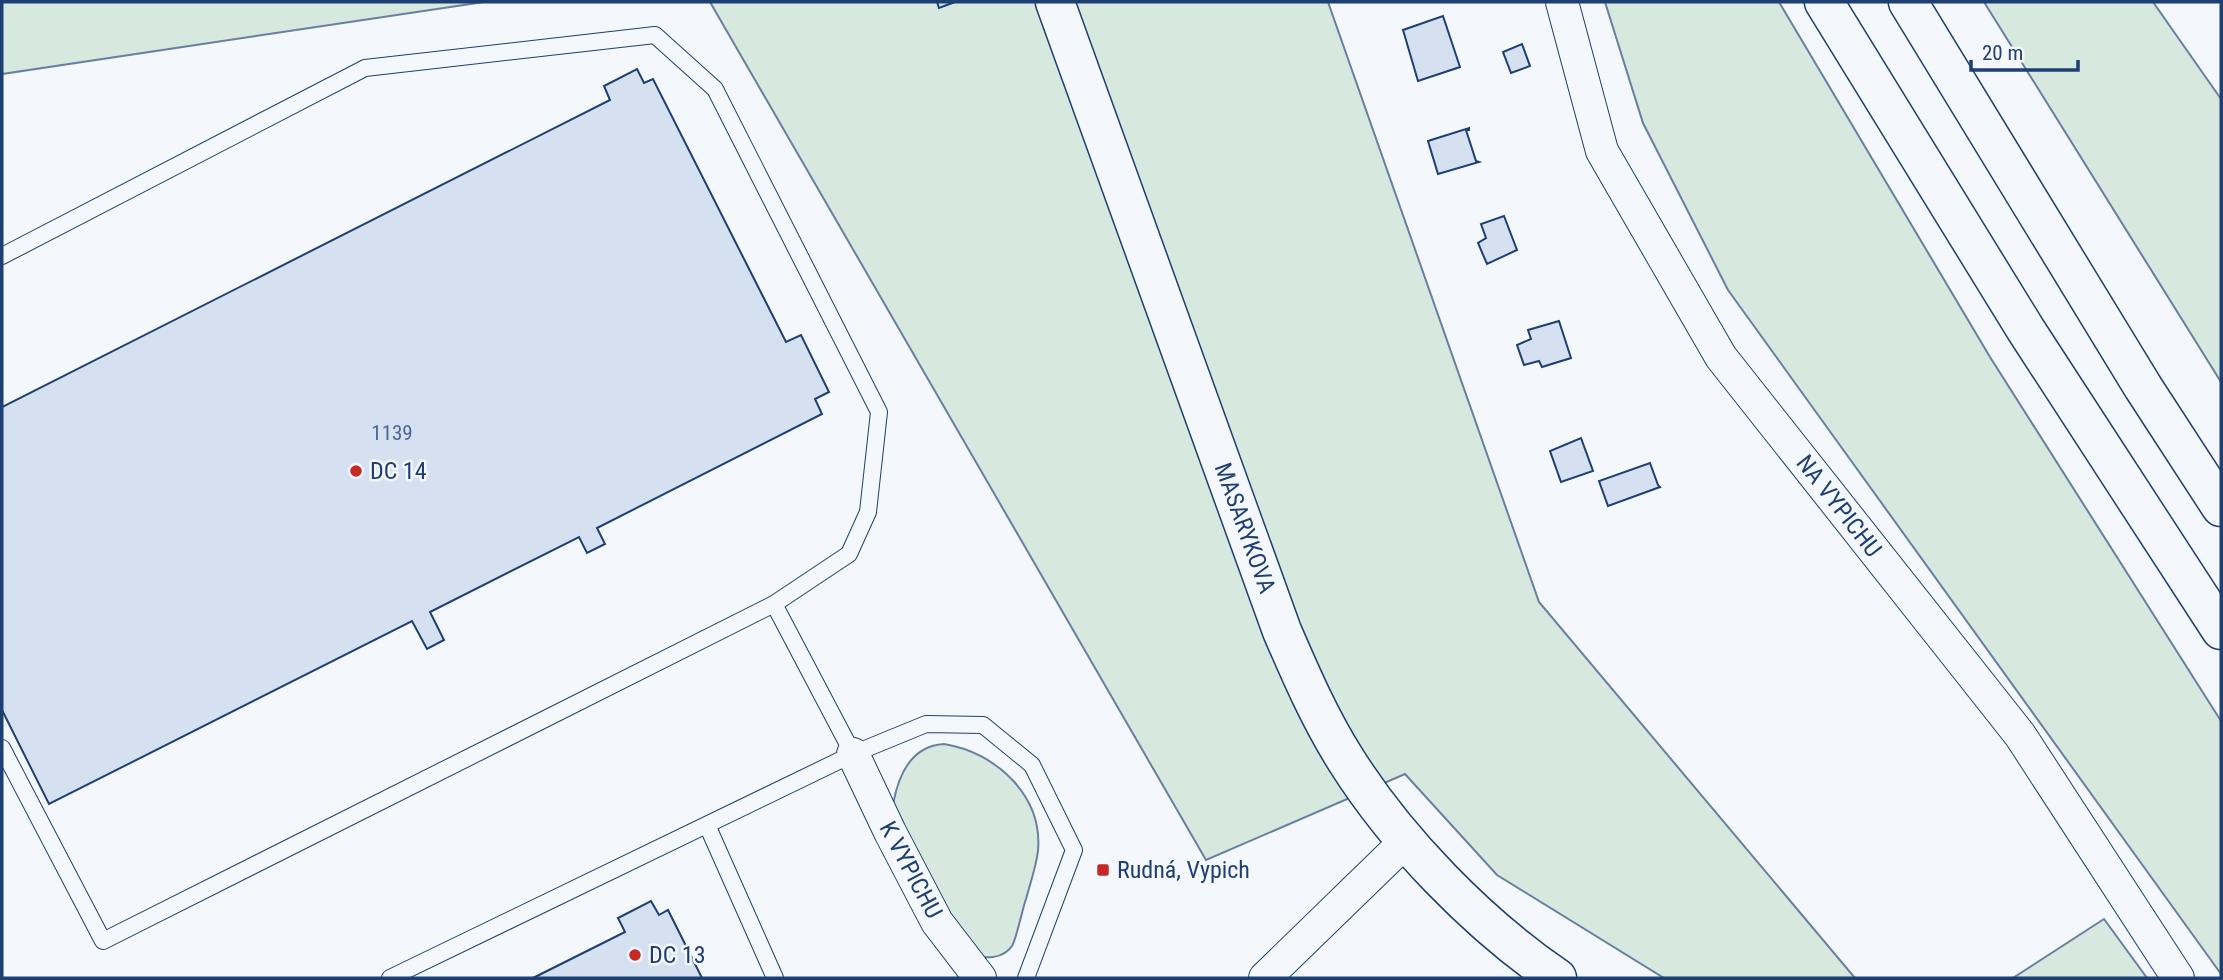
<svg xmlns="http://www.w3.org/2000/svg" width="2223" height="980" viewBox="0 0 2223 980" font-family="'Roboto Condensed',sans-serif">
<rect width="100%" height="100%" fill="#f4f7fb"/>
<g fill="#d7e8df" stroke="#687fa3" stroke-width="2">
<path d="M2,2H484L2,74Z"/>
<path d="M710,2H1328L1539,602L1855,978H1664L1497,875L1405,774L1206,860Z"/>
<path d="M1605,2H1779L1990,357L2221,721V974L1728,290L1643,123Z"/>
<path d="M1984,2H2153L2221,99V382Z"/>
<path d="M944,744C995,752 1043,795 1038,851C1036,867 1030,884 1026,899C1022,910 1017,937 1012,946C1003,959 986,959 972,955L893,805C898,776 911,746 944,744Z"/>
<path d="M2104,919L2147,978H2013Z"/>
</g>
<g fill="#d5e0f0" stroke="#1d3f73" stroke-width="2">
<path d="M937,2H955L939,8Z"/>
<path d="M1443,16L1460,67L1418,81L1403,30Z"/>
<path d="M1522,44L1530,66L1511,73L1503,52Z"/>
<path d="M637,69L644,83L653,79L786,342L801,335L829,392L815,399L822,414L597,528L605,544L587,553L579,537L430,612L444,640L427,649L412,621L49,804L2,710V407L610,100L604,86Z"/>
<path d="M1469,128V130H1466L1476,161L1479,162L1438,174L1428,141Z"/>
<path d="M1504,216L1517,250L1487,264L1478,243L1486,238L1481,224Z"/>
<path d="M1559,321L1571,358L1542,367L1539,361L1524,365L1517,345L1531,339L1528,330Z"/>
<path d="M1581,438L1593,471L1561,482L1550,451Z"/>
<path d="M1650,463L1658,485L1660,487L1608,506L1599,481Z"/>
<path d="M651,901L659,915L668,910L702,978H533L625,932L618,918Z"/>
</g>
<g fill="none" stroke-linecap="round" stroke-linejoin="round">
<g stroke="#1d3f73" stroke-width="18">
<g id="service">
<path d="M2,256L365,68L655,35L715,89L879,412L868,512L849,554L774,604L103,941L2,748"/>
<path d="M774,604L853,754"/>
<path d="M707,825L775,978"/>
<path d="M390,978L853,754L926,724L983,725L1032,765L1074,850L1026,978"/>
</g>
</g>
<g stroke="#1d3f73" stroke-width="34">
<g id="minor">
<path d="M1562,2L1602,151L1721,357L2020,735L2178,978"/>
<path d="M853,754L890,832L937,922L980,978"/>
<path d="M1265,978L1406,841"/>
</g>
</g>
<g stroke="#1d3f73" stroke-width="41">
<path id="secondary" d="M1055,2L1282,631C1301,675 1320,719 1346,760C1397,841 1478,924 1557,978"/>
</g>
<g stroke="#1d3f73" stroke-width="41">
<g id="motorway">
<path d="M1824,2L2026,330L2221,630"/>
<path d="M1908,2L2143,387L2221,507"/>
</g>
</g>
<use href="#service" stroke="#f4f7fb" stroke-width="16"/>
<use href="#minor" stroke="#f4f7fb" stroke-width="32"/>
<use href="#secondary" stroke="#f4f7fb" stroke-width="38"/>
<use href="#motorway" stroke="#f4f7fb" stroke-width="38"/>
</g>
<g fill="#c62828" stroke="#f4f7fb" stroke-width="2.5">
<circle cx="356" cy="471" r="7"/>
<rect x="1096" y="863" width="14" height="14" rx="3.5"/>
<circle cx="635" cy="955" r="7"/>
</g>
<g text-anchor="middle" stroke-width="5" stroke-linejoin="round" paint-order="stroke">
<g font-size="21" fill="#4b6792">
<text x="392" y="440">1139</text>
</g>
<g font-size="24" fill="#1d3f73" stroke="#f4f7fb" text-anchor="start">
<text x="370" y="479">DC 14</text>
<text x="1117" y="878">Rudná, Vypich</text>
<text x="649" y="963">DC 13</text>
</g>
<g font-size="24" fill="#1d3f73" stroke="#f4f7fb">
<text transform="translate(1839 506) rotate(52)" y="8">NA VYPICHU</text>
<text transform="translate(1245 528) rotate(70)" y="8">MASARYKOVA</text>
<text transform="translate(911 870) rotate(62)" y="8">K VYPICHU</text>
</g>
</g>
<rect width="2223" height="980" fill="none" stroke="#1d3f73" stroke-width="7"/>
<path d="M1971 60v10h107v-10" fill="none" stroke="#1d3f73" stroke-width="3.5"/>
<text x="1982" y="60" font-size="21" fill="#1d3f73" stroke="#f4f7fb" stroke-width="5" paint-order="stroke">20 m</text>
</svg>
